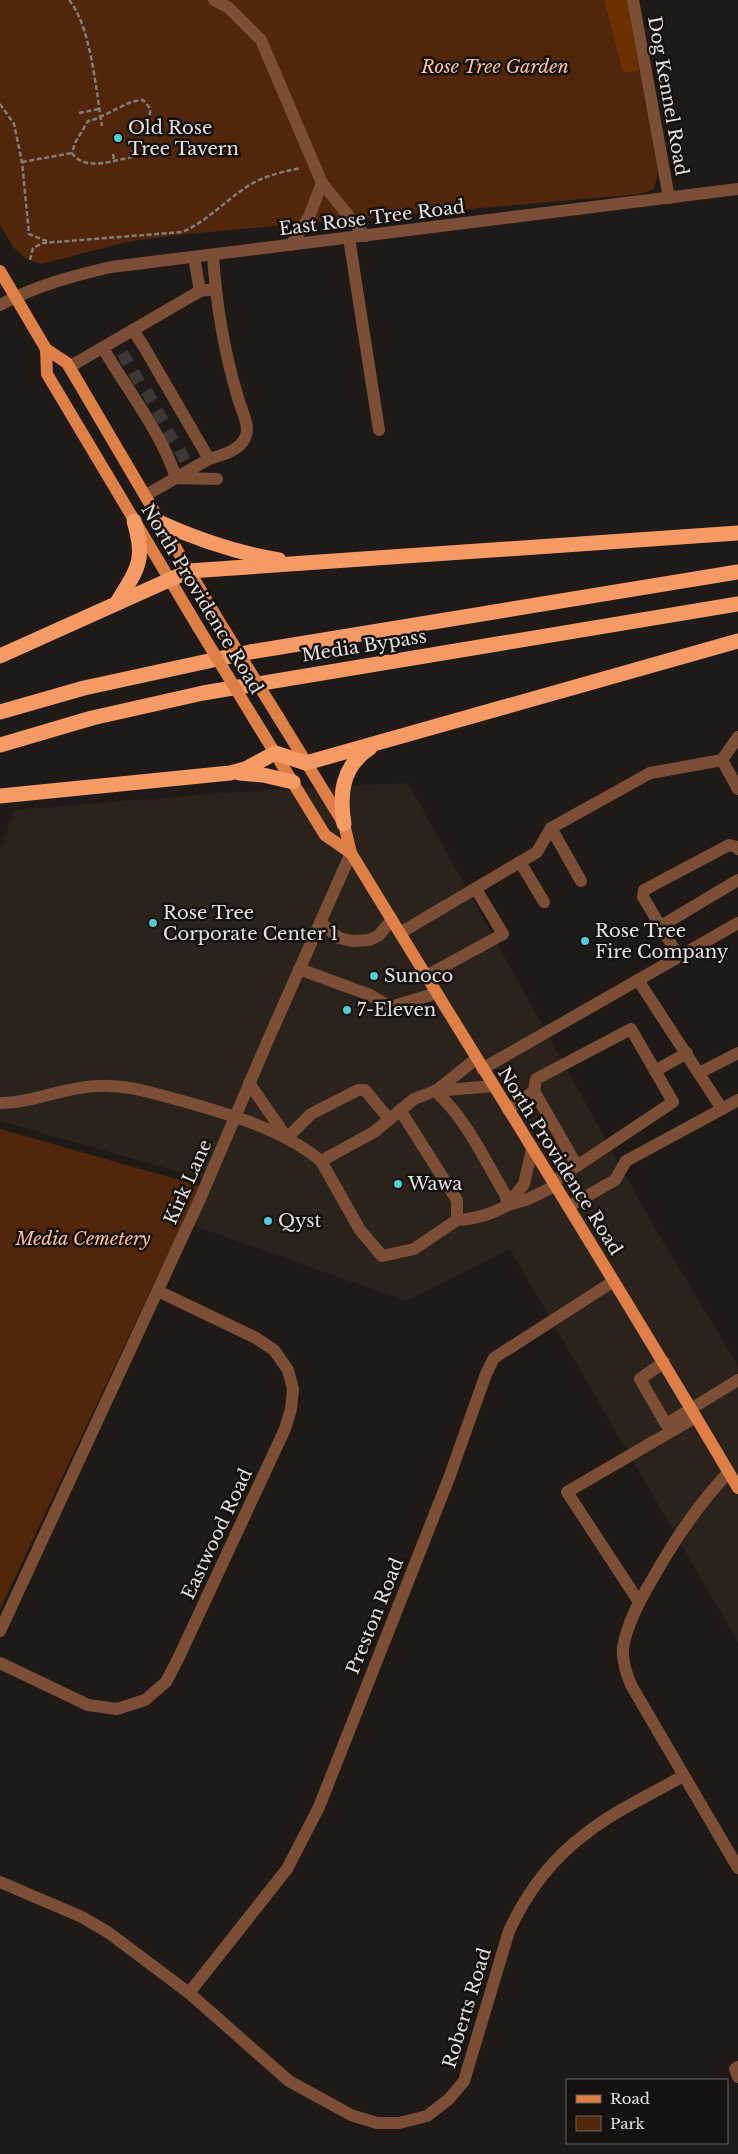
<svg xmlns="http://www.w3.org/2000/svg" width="738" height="2154" viewBox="0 0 738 2154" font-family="'Libre Baskerville',serif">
<rect width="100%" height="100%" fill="#1f1a18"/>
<path fill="#2c221c" d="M408,783L656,1230L738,1366V1642L510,1249L406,1301L195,1226L201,1178L0,1121V852L14,810L249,791Z"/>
<g fill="#51260a">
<path d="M0,0H627L658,172L654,189L640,194L186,234L126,242L42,264L26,259L13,247L0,225Z"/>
<path d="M0,1129L200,1186L0,1609Z"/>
</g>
<path fill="#6d3001" d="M604,0H627L639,71L623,73Z"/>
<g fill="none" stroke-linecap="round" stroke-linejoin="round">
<g stroke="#3d3836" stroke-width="12" stroke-dasharray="12 6" stroke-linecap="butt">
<path d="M120,361L135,353"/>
<path d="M131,380L146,372"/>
<path d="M144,399L158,391"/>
<path d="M155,419L169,411"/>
<path d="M165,439L180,430"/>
<path d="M177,458L192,450"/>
</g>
<g stroke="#827e7c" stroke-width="2.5" stroke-dasharray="5 2.5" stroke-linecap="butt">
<path d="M69,0C91,26 96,91 102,126"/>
<path d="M0,104L14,124L22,162L29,234L49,242"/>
<path d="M79,113L99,109"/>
<path d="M132,150L133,157C113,160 85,172 72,153L75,143L88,121C107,117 126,100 143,100L150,108C151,119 146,124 136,125"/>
<path d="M113,154L114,160"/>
<path d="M22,162L72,153"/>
<path d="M30,260L33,248L43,243L182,232C210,220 227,198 253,183C268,175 285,171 301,168"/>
</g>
<g stroke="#7c4e35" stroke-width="12">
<path d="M214,0L229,8L261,40L322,183L365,236"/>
<path d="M633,0L669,198"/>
<path d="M349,238L379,430"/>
<path d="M291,245L309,217L322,183"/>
<path d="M194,257L200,291"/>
<path d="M0,305C35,286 72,276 111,267L738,189"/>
<path d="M133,330L200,291L215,289"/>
<path d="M103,348C127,390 161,431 176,478"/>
<path d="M69,367L133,330L144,347L209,459L146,495"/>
<path d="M209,459C222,455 239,451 245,438C251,426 241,410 238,398C224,351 216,304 213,255"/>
<path d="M176,478L217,479"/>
<path d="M722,760L738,789"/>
<path d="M551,828L581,881"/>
<path d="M520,862L544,902"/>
<path d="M320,922L339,938L352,941L369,940L378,936L392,920"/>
<path d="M661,926L738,880"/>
<path d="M400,933L537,852L551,828L650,773L722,760L738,737"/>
<path d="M679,957L643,897L644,890L729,845L737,847L738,849"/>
<path d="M299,969L370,995L390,1007L437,993"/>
<path d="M426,976L503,934L476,889"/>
<path d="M482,1069L738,923"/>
<path d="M655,1071L687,1053"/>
<path d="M699,1073L738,1053"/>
<path d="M249,1083L287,1138"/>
<path d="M437,1090L476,1059"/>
<path d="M435,1091C466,1118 484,1159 505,1194L508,1205C491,1214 477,1219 457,1220"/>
<path d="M534,1091L577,1166"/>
<path d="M0,1103C33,1103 64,1087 97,1086C125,1084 152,1093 179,1100C228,1114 281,1128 321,1161L374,1132L414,1099L435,1091L493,1086"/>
<path d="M722,1109L738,1100"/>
<path d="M508,1110L534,1091L536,1079L631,1029L673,1102L553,1182"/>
<path d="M287,1138L311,1114L358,1090H365L389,1119"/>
<path d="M532,1149L524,1184L508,1205L526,1200L555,1186"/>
<path d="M321,1161L360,1230L382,1256L414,1249L457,1220V1200L400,1110"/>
<path d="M568,1207L615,1180L626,1161L722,1109L638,980"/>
<path d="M664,1362L640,1379L666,1424L738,1380"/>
<path d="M729,1472C698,1504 675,1539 653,1578C641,1598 627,1623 623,1648C622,1661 626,1673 631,1685L738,1868"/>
<path d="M639,1602L567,1492L696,1417"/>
<path d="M0,1631L200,1199L268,1040L351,853"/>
<path d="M0,1663L88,1705L117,1709L145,1700L166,1682L178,1659L285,1429L291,1409L293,1389L288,1370L274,1350L256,1338L158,1291"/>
<path d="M0,1882L82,1917L109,1933L189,1993L289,2081L351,2115L377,2123H399L427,2116L449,2099L464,2081L509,1931C526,1894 551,1860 584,1835C614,1811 650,1795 683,1776"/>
<path d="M189,1993L287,1869L319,1807L449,1478L486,1374L494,1358L614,1281"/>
<path d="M738,2067L735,2069L738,2077"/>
</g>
<g stroke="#dd7f46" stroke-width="12">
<path d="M0,271L46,349L67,363L220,623"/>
<path d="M46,349L47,374L198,627"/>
<path d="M277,715L344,824L351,853C480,1065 612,1274 738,1488"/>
<path d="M254,719L325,835L351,853"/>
</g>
<g stroke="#f69b66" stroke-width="15">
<path d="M161,523C199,540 238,553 279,560"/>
<path d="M118,601C138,568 146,560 134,521"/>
<path d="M0,656L189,571L738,533"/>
<path d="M0,712L84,688L250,652L738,572"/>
<path d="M0,745L92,718L203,693L738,604"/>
<path d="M239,773L263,775L293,782"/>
<path d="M0,796L230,773L245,769L275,753L306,763L738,641"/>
<path d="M344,824C339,794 342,766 370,748"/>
</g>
<g stroke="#dd7f46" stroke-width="12">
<path d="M220,623L277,715"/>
<path d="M198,627L254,719"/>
</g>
</g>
<g fill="#51ccd3" stroke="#16110f" stroke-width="2">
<circle cx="118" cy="138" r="5"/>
<circle cx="153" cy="923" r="5"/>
<circle cx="585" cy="941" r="5"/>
<circle cx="374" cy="976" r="5"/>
<circle cx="347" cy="1010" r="5"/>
<circle cx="398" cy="1184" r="5"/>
<circle cx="268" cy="1221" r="5"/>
</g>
<g text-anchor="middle" stroke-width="5" stroke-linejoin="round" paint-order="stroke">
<g font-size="18" font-style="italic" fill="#fac1a1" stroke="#16110f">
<text x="495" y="73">Rose Tree Garden</text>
<text x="83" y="1245">Media Cemetery</text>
</g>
<g font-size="18" fill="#e4e1df" stroke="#16110f">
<text transform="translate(668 96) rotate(80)" y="6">Dog Kennel Road</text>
<text transform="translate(372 218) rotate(-7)" y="6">East Rose Tree Road</text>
<text transform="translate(202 599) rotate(59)" y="6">North Providence Road</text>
<text transform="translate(364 646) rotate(-9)" y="6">Media Bypass</text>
<text transform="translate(560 1161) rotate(58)" y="6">North Providence Road</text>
<text transform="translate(188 1182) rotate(-66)" y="6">Kirk Lane</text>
<text transform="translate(217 1534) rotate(-65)" y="6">Eastwood Road</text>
<text transform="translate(375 1616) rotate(-68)" y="6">Preston Road</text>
<text transform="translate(467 2008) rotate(-73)" y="6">Roberts Road</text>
</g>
<g font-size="18" fill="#e4e1df" stroke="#16110f" text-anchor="start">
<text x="128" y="134">Old Rose<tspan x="128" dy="21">Tree Tavern</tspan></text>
<text x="163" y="919">Rose Tree<tspan x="163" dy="21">Corporate Center 1</tspan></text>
<text x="595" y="937">Rose Tree<tspan x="595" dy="21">Fire Company</tspan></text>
<text x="384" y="982">Sunoco</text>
<text x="357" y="1016">7-Eleven</text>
<text x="408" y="1190">Wawa</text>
<text x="278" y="1227">Qyst</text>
</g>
</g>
<rect x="566" y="2079" width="162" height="65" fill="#16110f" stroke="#686462"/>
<rect x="576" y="2095" width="25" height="8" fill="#dd7f46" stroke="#686462"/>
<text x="610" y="2104" font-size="15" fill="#e4e1df">Road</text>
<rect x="576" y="2116" width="25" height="15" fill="#51260a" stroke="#686462"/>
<text x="610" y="2129" font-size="15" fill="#e4e1df">Park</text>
</svg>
